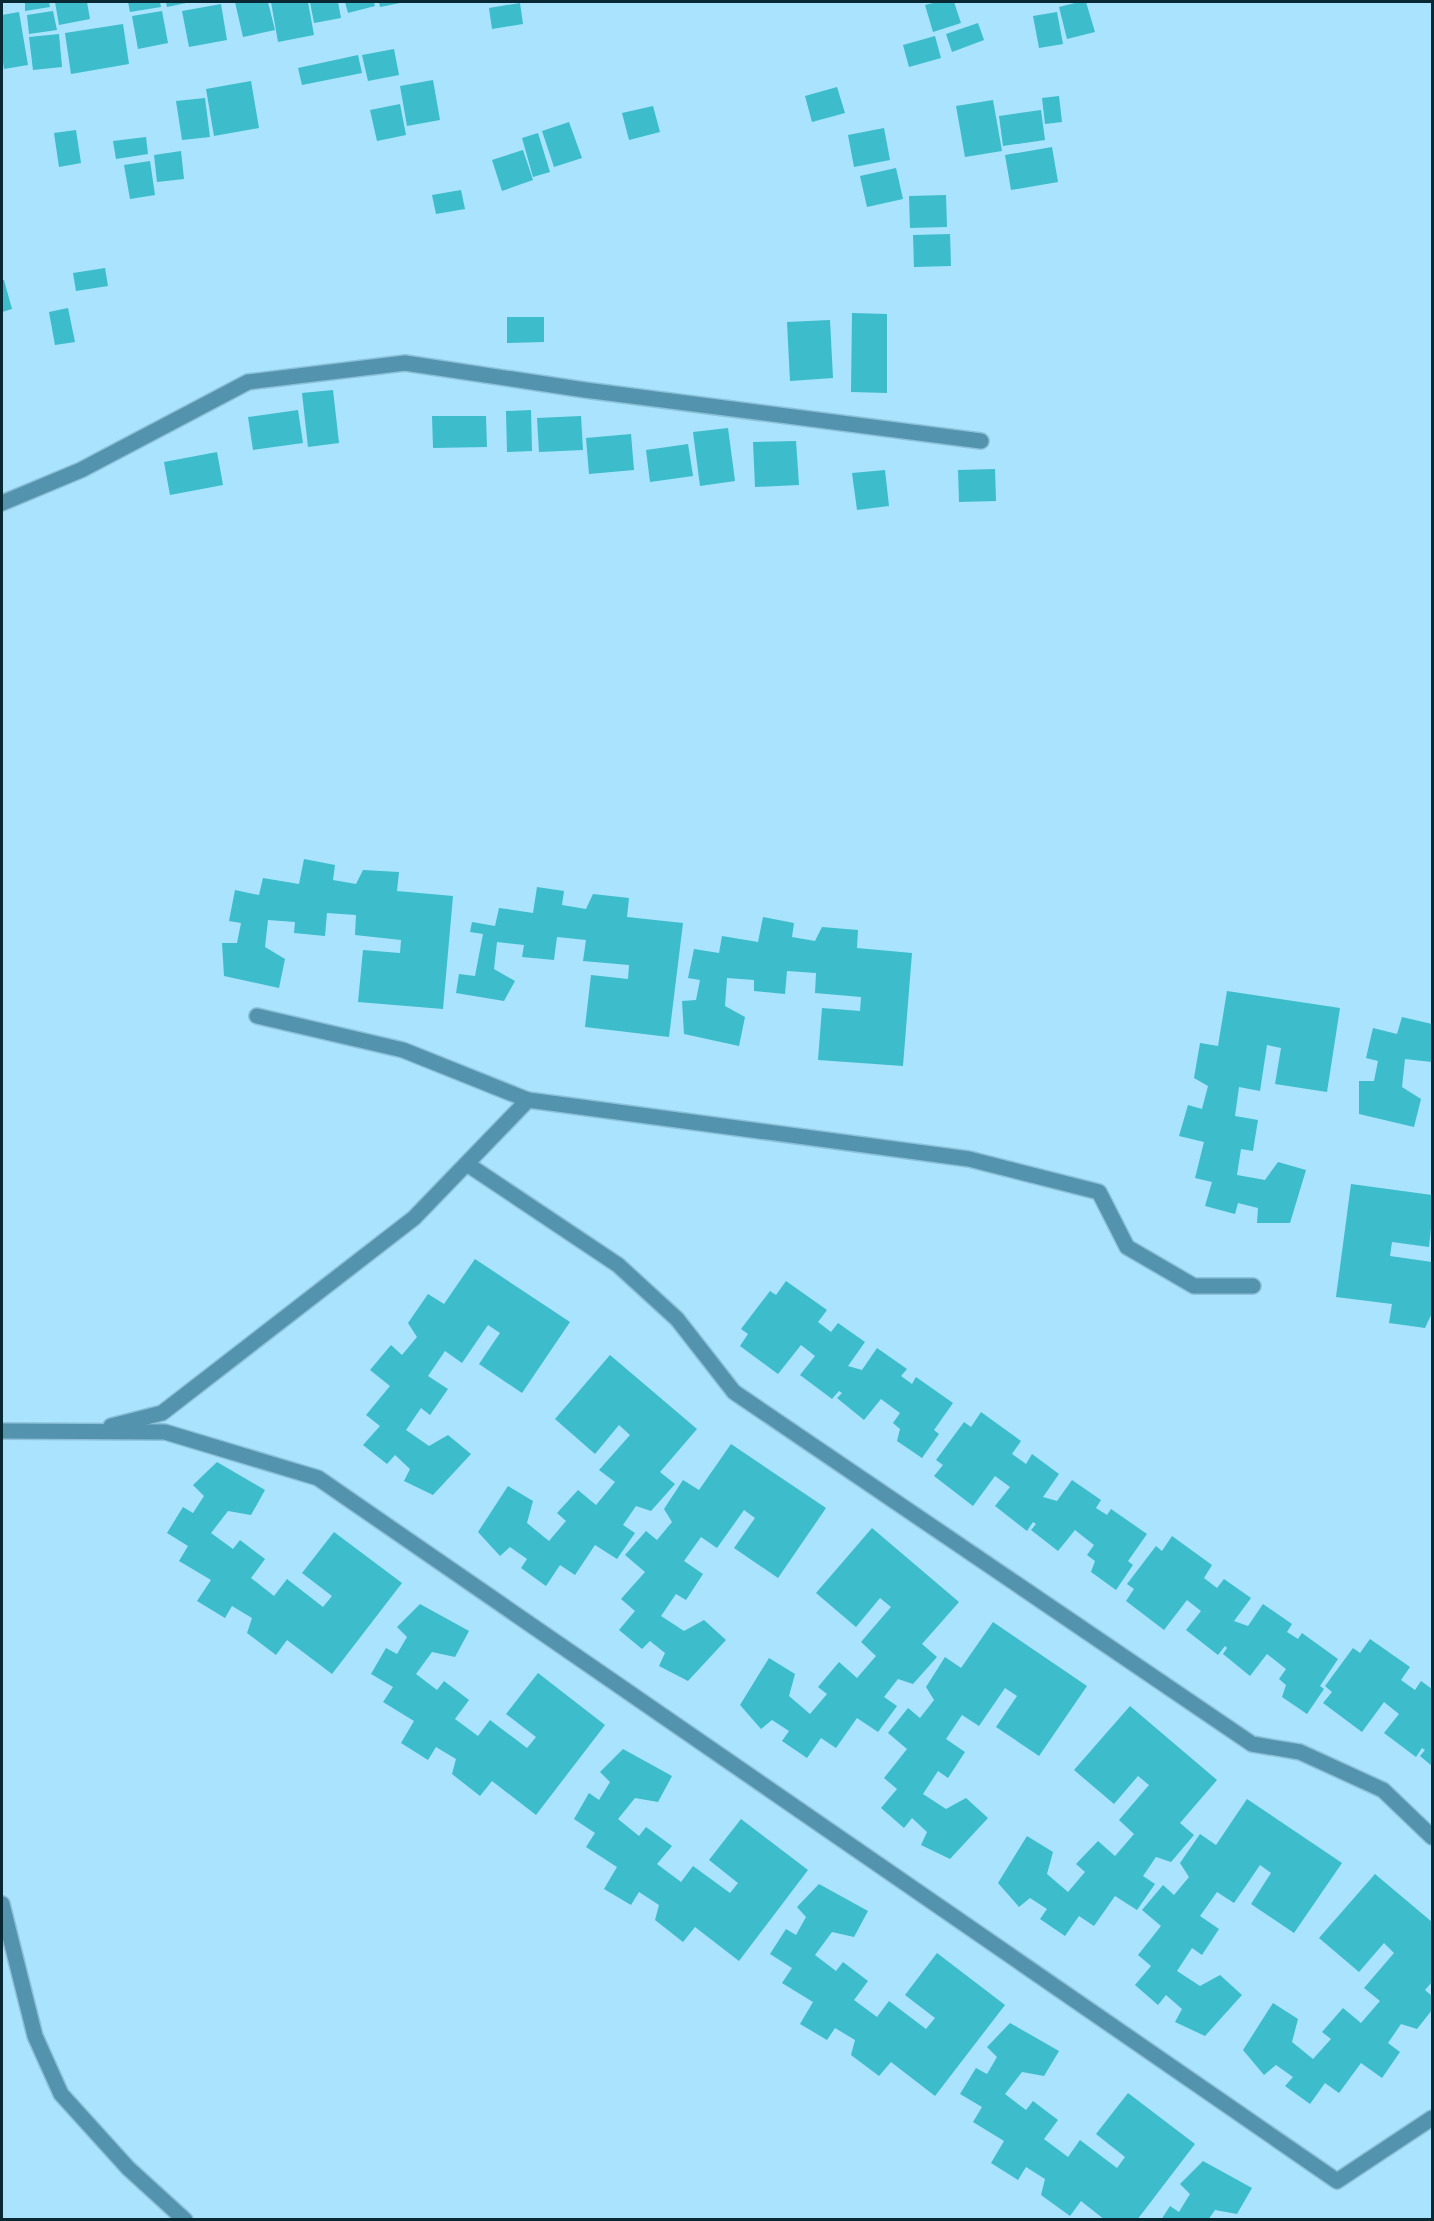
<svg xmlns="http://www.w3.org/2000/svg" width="1434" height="2221" viewBox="0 0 1434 2221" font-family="'Titillium Web',sans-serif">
<rect width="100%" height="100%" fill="#a9e3fd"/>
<g fill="#3dbccc">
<path d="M25,2H49L50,7L25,11Z"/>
<path d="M55,2H87L90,19L59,25Z"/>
<path d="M128,2H160L161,7L130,12Z"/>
<path d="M166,2H186V3L167,7Z"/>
<path d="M235,2H268L275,30L243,37Z"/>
<path d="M271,2H308L314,35L278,42Z"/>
<path d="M310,2H338L341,18L314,23Z"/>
<path d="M345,2H374L375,6L348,13Z"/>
<path d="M379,2H400V3L380,7Z"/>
<path d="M937,2H954L961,23L933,32L925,5Z"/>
<path d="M1079,2H1086L1095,32L1067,39L1059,7Z"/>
<path d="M520,3L523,24L492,29L489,8Z"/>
<path d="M221,4L227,40L189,47L182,11Z"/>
<path d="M53,11L57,30L29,34L27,15Z"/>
<path d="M162,11L168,43L138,49L132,16Z"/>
<path d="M19,12L28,65L4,69L2,55V15Z"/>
<path d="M1057,12L1063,44L1039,48L1033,16Z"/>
<path d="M978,23L984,40L952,52L946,34Z"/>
<path d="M123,24L129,64L71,74L65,33Z"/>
<path d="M59,34L62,67L33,70L29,37Z"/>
<path d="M935,36L941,58L909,67L903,45Z"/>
<path d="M394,49L399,75L368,81L362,55Z"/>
<path d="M358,55L362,73L302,85L298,68Z"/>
<path d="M433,80L440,120L407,126L400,86Z"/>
<path d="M251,81L259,128L214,136L206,89Z"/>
<path d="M837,87L845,113L812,122L805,96Z"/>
<path d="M1059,96L1062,122L1045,124L1042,98Z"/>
<path d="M205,98L210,137L182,140L176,101Z"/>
<path d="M993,100L1002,151L965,157L956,106Z"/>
<path d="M400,104L406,135L377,141L370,110Z"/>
<path d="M653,106L660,132L629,140L622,113Z"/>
<path d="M1041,110L1045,140L1003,146L999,116Z"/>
<path d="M569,122L582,158L554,167L542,131Z"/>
<path d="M884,128L890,160L854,167L848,135Z"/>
<path d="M76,130L81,163L59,167L54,133Z"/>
<path d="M538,133L550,172L533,177L522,138Z"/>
<path d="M146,137L148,154L116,159L113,141Z"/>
<path d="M1052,147L1058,182L1011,190L1005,155Z"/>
<path d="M523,150L533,180L502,191L492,160Z"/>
<path d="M181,151L184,179L157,182L154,155Z"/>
<path d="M150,161L155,195L130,199L124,165Z"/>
<path d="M896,168L903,199L867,207L860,176Z"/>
<path d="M461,190L465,209L436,214L432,195Z"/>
<path d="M946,195L947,227L910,228L909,196Z"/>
<path d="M950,234L951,266L914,267L913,235Z"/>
<path d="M105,268L108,286L76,291L73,273Z"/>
<path d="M2,280H4L12,309L2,312Z"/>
<path d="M68,308L75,342L55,345L49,312Z"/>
<path d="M852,313L887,314V393L851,392Z"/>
<path d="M507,317H544V342L507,343Z"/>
<path d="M830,320L833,378L790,381L787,322Z"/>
<path d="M333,390L339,443L308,447L302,393Z"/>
<path d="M298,410L303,443L253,450L248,417Z"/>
<path d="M531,410L532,451L507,452L506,411Z"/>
<path d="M432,416H486L487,447L433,448Z"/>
<path d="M581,416L583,450L539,452L537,418Z"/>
<path d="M728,428L735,481L700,486L693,432Z"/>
<path d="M631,434L634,470L589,474L586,438Z"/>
<path d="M796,441L799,485L755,487L753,442Z"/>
<path d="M688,444L693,476L650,482L646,450Z"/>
<path d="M217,452L223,485L170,495L164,462Z"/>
<path d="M995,469L996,501L959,502L958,470Z"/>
<path d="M885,470L889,506L857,510L852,473Z"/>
<path d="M304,859L335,865L333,880L356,884L363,870L399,872L397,891L453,896L443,1009L358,1002L363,950L400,953L401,940L355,935L356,915L327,913L325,936L294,933L295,922L268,920L265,947L285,959L279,988L224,976L222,943H237L241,923L229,921L235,890L259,895L263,878L299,884Z"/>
<path d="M537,887L564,891L562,905L586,909L593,894L629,898L627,917L683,923L669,1037L585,1027L591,975L628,979L629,965L583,961L586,940L557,937L554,960L522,957L524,945L497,942L494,969L515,981L504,1001L456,993L459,974L475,976L483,934L470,932L472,922L495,926L499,908L533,913Z"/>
<path d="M763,917L794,923L792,937L815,941L822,927L858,930L857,948L912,953L903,1066L818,1060L822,1008L860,1011L861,997L815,993L816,973L787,971L785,994L754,991V980L727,978L725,1006L745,1017L739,1046L684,1034L682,1001L696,1000L700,980L688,978L694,949L719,953L722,936L758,942Z"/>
<path d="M1227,991L1340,1008L1327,1092L1275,1084L1281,1048L1267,1045L1260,1091L1239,1087L1235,1116L1258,1120L1253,1151L1241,1149L1237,1175L1265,1180L1278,1162L1306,1170L1290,1223H1257L1258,1208L1238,1203L1235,1214L1205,1206L1212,1182L1195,1178L1204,1142L1179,1136L1188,1105L1202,1109L1208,1086L1194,1078L1200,1043L1218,1046Z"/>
<path d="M1402,1017L1432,1024V1062L1405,1059L1402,1087L1421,1099L1414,1127L1359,1114V1081H1374L1378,1061L1366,1058L1373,1028L1397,1034Z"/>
<path d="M1351,1184L1432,1195V1219L1429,1247L1392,1242L1390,1256L1432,1262V1313L1425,1328L1389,1323L1392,1304L1336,1297Z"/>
<path d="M475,1259L570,1322L522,1393L479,1364L500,1333L488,1325L462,1363L445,1351L428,1376L448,1389L430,1415L421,1408L406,1430L429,1446L448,1435L471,1454L433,1495L404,1481L410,1469L395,1455L387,1464L363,1445L380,1426L366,1415L390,1386L370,1370L391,1345L402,1355L417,1337L408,1323L428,1294L444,1304Z"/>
<path d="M786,1281L827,1310L818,1322L831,1332L838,1323L865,1342L848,1366L862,1370L877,1348L907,1369L901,1376L912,1384L916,1377L953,1403L934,1430L939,1434L922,1458L897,1441L900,1429L893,1423L900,1413L881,1399L864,1420L837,1398L842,1393L839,1391L832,1399L800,1375L815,1356L801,1345L778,1374L740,1346L748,1334L741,1329L770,1291L776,1295Z"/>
<path d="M610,1355L697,1429L660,1472L675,1484L651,1511L636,1506L623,1525L635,1533L617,1559L595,1545L575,1575L560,1565L546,1586L521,1568L527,1559L510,1547L500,1556L478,1532L508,1486L533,1501L527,1523L549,1541L566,1521L557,1513L578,1490L596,1505L615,1482L599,1470L630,1435L619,1425L595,1454L555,1419Z"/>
<path d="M981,1412L1021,1441L1012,1454L1026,1464L1032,1454L1059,1474L1043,1497L1057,1501L1072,1480L1101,1500L1096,1508L1107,1515L1111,1509L1147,1534L1128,1561L1133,1565L1116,1590L1091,1572L1095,1561L1087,1555L1094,1545L1075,1530L1058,1551L1031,1530L1036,1524L1033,1522L1027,1531L995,1506L1010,1487L995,1476L973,1506L934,1476L943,1465L936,1460L964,1422L971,1427Z"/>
<path d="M731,1444L826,1508L778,1578L734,1548L755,1518L744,1510L717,1548L701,1537L684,1561L703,1574L686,1600L676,1594L661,1616L684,1631L704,1620L726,1640L688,1681L659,1666L665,1653L650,1641L642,1649L619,1630L635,1611L621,1599L645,1572L625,1555L646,1531L657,1540L672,1522L664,1509L683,1480L699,1490Z"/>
<path d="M217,1462L265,1490L251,1515L228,1511L211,1533L233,1549L240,1540L265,1559L251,1578L274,1596L287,1579L323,1607L332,1596L302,1573L334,1532L402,1583L332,1674L287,1640L276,1655L247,1633L252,1618L232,1606L225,1618L197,1601L211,1580L179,1561L188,1546L167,1533L183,1507L193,1513L204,1496L193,1485Z"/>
<path d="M872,1528L959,1602L922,1644L937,1657L913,1684L898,1679L884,1697L897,1706L878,1732L857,1718L836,1748L821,1738L807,1758L782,1741L789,1731L772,1720L761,1729L740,1705L769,1658L795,1674L789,1696L810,1714L827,1694L818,1687L839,1662L857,1678L876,1656L861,1642L891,1607L880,1598L856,1627L816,1593Z"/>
<path d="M1172,1536L1212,1565L1204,1578L1217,1588L1224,1579L1251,1598L1234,1621L1248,1626L1263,1604L1292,1624L1287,1632L1298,1639L1302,1633L1338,1659L1320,1686L1324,1689L1307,1714L1282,1697L1286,1685L1279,1679L1286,1669L1267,1654L1250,1676L1223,1654L1227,1648L1225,1646L1218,1655L1186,1630L1201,1611L1187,1600L1164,1630L1126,1601L1134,1589L1127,1584L1156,1546L1162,1551Z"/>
<path d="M420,1604L469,1631L455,1657L432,1652L416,1674L437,1690L444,1681L469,1700L455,1719L478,1736L490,1720L527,1748L536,1737L506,1714L538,1673L605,1725L536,1815L492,1781L480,1796L452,1774L456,1759L436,1747L428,1760L401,1743L414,1721L383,1702L393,1687L371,1674L386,1648L397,1654L407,1637L397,1627Z"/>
<path d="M993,1622L1087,1686L1039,1756L996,1727L1017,1696L1005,1688L979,1726L962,1715L946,1739L965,1752L948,1778L938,1771L923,1794L946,1809L966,1798L988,1818L950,1859L921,1845L927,1832L912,1818L904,1828L881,1808L897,1789L884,1778L907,1749L888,1733L908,1708L920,1718L934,1700L926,1687L945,1657L961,1668Z"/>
<path d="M1370,1639L1410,1667L1401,1680L1415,1690L1421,1681L1432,1689V1766L1420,1756L1425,1750L1422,1748L1416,1757L1384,1733L1399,1714L1384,1702L1362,1732L1323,1703L1332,1692L1325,1686L1353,1648L1360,1653Z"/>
<path d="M1130,1706L1217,1780L1180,1823L1194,1835L1171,1862L1156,1857L1143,1876L1155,1884L1137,1910L1115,1896L1094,1926L1079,1916L1065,1936L1040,1919L1047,1909L1030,1898L1019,1907L998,1883L1027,1836L1053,1852L1047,1874L1068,1892L1085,1872L1076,1864L1098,1841L1115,1856L1134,1834L1119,1820L1149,1785L1138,1776L1114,1804L1074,1770Z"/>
<path d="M623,1749L672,1776L658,1802L635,1798L618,1819L639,1836L646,1827L672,1846L657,1864L681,1882L693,1866L730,1893L738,1883L709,1860L741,1819L808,1870L739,1961L695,1927L683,1942L655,1920L659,1905L639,1892L631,1905L604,1889L617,1867L586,1847L595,1833L574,1819L589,1793L599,1800L610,1782L600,1772Z"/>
<path d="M1247,1799L1342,1863L1294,1933L1251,1904L1271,1873L1260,1865L1234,1903L1217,1892L1200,1916L1219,1929L1202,1955L1192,1948L1177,1971L1200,1986L1220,1975L1242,1995L1205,2036L1175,2022L1182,2009L1166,1995L1158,2005L1135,1985L1151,1966L1138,1955L1161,1926L1142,1910L1163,1885L1174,1895L1189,1877L1180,1863L1200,1834L1216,1845Z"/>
<path d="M1375,1874L1432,1922V1982L1425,1990L1432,1996V2010L1417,2029L1401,2024L1388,2043L1400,2052L1382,2078L1361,2063L1339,2093L1325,2083L1310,2104L1285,2086L1293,2077L1276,2065L1264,2075L1243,2050L1273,2003L1298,2019L1292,2042L1313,2059L1331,2039L1322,2032L1343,2008L1361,2023L1380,2001L1364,1988L1394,1953L1384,1943L1359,1972L1319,1938Z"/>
<path d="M819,1884L868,1911L854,1937L832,1932L815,1955L836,1971L843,1962L868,1981L854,2000L877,2017L889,2001L926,2029L935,2018L905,1995L937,1953L1005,2005L935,2096L891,2062L879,2076L851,2055L855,2040L835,2028L827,2040L800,2024L813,2002L782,1983L792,1968L770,1954L786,1929L796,1935L806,1917L797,1907Z"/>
<path d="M1010,2023L1059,2051L1044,2076L1022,2072L1005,2094L1026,2110L1033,2101L1058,2120L1044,2139L1068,2157L1080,2140L1117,2168L1125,2157L1096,2134L1128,2093L1195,2144L1137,2220H1105L1081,2201L1070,2216L1041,2195L1045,2179L1026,2167L1018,2180L991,2163L1004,2141L973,2122L982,2107L960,2094L976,2068L987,2074L997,2057L987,2047Z"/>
<path d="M1203,2161L1252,2188L1237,2214L1215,2210L1208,2220H1161L1170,2206L1179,2212L1190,2194L1180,2184Z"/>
</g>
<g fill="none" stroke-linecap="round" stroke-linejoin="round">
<g stroke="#8cc1d9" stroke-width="18">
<g id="street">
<path d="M2,503L81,470L248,382L405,363L585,390L981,441"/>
<path d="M257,1016L403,1050L528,1100"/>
<path d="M467,1164L618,1265L677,1319L734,1392L1252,1744L1300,1752L1383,1790L1432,1837"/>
<path d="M111,1426L162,1413L414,1218L528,1100L969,1159L1099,1192L1127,1247L1194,1286H1253"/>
<path d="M2,1431L165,1432L318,1478L1337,2181L1432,2118"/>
<path d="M2,1904L35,2036L61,2094L128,2168L185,2220"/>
</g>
</g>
<use href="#street" stroke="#5493ae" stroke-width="15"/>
</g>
<rect width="1434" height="2221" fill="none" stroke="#082834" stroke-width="6"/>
</svg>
